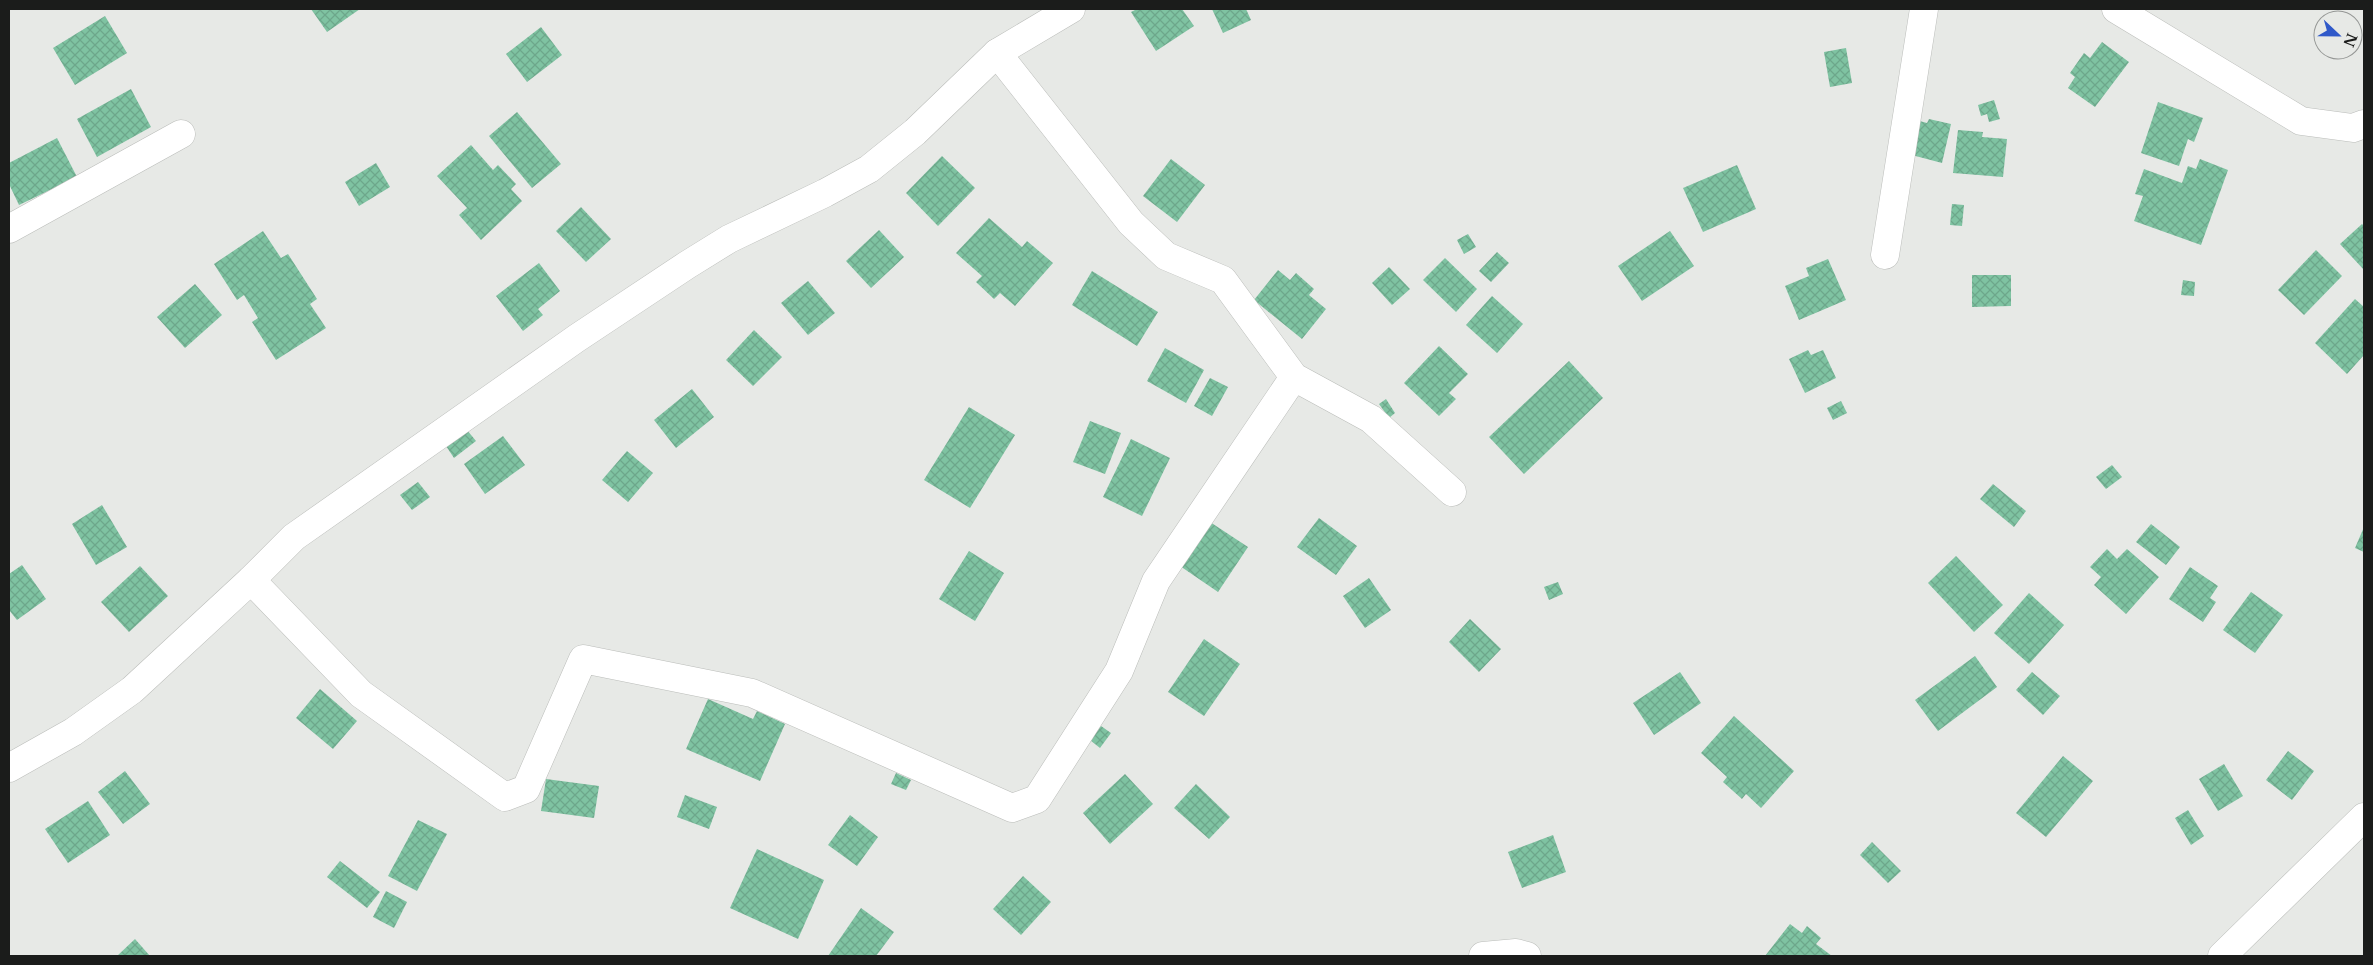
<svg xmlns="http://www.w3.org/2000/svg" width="2373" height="965" viewBox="0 0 2373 965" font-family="'Libre Baskerville',serif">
<defs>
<pattern id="building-cross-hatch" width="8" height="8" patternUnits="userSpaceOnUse" patternTransform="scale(1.25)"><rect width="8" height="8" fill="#7fc3a2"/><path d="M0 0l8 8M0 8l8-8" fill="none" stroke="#6da78b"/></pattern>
</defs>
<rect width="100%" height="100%" fill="#e7e9e6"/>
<g fill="url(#building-cross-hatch)">
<path d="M311,9H360L327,32Z"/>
<path d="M1137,9H1182L1194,26L1156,51L1131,12Z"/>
<path d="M1212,9H1246L1251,20L1223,33Z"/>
<path d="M105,16L127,53L75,85L53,48Z"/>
<path d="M541,27L562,55L527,82L506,54Z"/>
<path d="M2102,42L2129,62L2095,107L2068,88L2075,77L2070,73L2084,53L2090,58Z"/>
<path d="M1846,48L1852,83L1830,87L1824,52Z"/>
<path d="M131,89L151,127L97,157L77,119Z"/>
<path d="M1994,100L2000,119L1989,122L1987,114L1981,116L1978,105Z"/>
<path d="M2158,102L2203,118L2194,142L2188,139L2179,166L2141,153Z"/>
<path d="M517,112L561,164L532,188L489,136Z"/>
<path d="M1929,119L1951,124L1942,163L1908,154L1916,120L1927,123Z"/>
<path d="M1958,130L1983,132L1982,137L2007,139L2003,177L1953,173Z"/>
<path d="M57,138L77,177L19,205L9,184V163Z"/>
<path d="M471,145L493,170L498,165L516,184L511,189L522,201L481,240L459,215L467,208L437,176Z"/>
<path d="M942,156L975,188L938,226L906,193Z"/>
<path d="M1171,159L1205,185L1177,222L1143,196Z"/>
<path d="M2200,159L2228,170L2201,245L2134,221L2143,196L2135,194L2144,169L2182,183L2188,166L2196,169Z"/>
<path d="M376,163L390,187L359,206L345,182Z"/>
<path d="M1737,165L1756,209L1703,232L1683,188Z"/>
<path d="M1952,204L1964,205L1962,226L1950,225Z"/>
<path d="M581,207L611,239L586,262L556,231Z"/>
<path d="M989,218L1022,247L1027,241L1053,263L1015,306L1000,293L994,299L976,282L982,276L956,253Z"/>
<path d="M2362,224L2364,226V270L2340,244Z"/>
<path d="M879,230L904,257L871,288L846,261Z"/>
<path d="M263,231L281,258L288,254L317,299L310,304L326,328L276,360L252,322L258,318L244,295L237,300L214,264Z"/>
<path d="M1670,231L1694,266L1642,301L1618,266Z"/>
<path d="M1468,234L1476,247L1464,254L1457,240Z"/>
<path d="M2316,250L2342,276L2304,315L2278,290Z"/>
<path d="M1497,252L1509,263L1491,282L1479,271Z"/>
<path d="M1445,258L1477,289L1456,312L1423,280Z"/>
<path d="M1828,259L1846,300L1799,320L1785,286L1809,276L1806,268Z"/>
<path d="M539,263L560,291L538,309L543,315L523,331L496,296Z"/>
<path d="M1389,267L1410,289L1392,305L1372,283Z"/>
<path d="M1278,270L1290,280L1296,273L1314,289L1309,295L1326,309L1302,339L1254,300Z"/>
<path d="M1092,271L1158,312L1137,346L1072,305Z"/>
<path d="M1972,275H2011V306L1972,307Z"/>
<path d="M2183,280L2195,282L2194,296L2181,295Z"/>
<path d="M808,281L835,313L808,335L781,303Z"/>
<path d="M195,284L222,315L185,348L157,317Z"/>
<path d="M1492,296L1523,324L1497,353L1466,325Z"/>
<path d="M2355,299L2364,307V355L2347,374L2315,343Z"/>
<path d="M754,330L782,357L753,386L726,360Z"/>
<path d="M1439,346L1468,374L1449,393L1456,399L1439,416L1404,383Z"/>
<path d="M1165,348L1204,370L1186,403L1147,381Z"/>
<path d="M1808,350L1811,355L1823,350L1836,378L1805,393L1789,359Z"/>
<path d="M1569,361L1603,398L1524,474L1489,437Z"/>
<path d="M1210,378L1228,387L1212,416L1194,406Z"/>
<path d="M692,389L714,417L676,448L654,420Z"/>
<path d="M1386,399L1395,413L1389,418L1379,404Z"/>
<path d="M1841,401L1847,413L1833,420L1827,408Z"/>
<path d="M969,407L1015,435L970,508L924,480Z"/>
<path d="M1090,421L1121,433L1105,474L1073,462Z"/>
<path d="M467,430L476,441L454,458L446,446Z"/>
<path d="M503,436L525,465L485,494L464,464Z"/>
<path d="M1131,439L1170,458L1142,516L1103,497Z"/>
<path d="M627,451L653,473L628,502L602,480Z"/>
<path d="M2112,465L2122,477L2106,489L2096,477Z"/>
<path d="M418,482L430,497L412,510L400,495Z"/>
<path d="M1993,484L2026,511L2014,527L1980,499Z"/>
<path d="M102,505L127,547L96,565L72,524Z"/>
<path d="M1319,518L1357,546L1336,575L1297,547Z"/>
<path d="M1210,522L1248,547L1218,592L1180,566Z"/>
<path d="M2151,524L2180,547L2166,565L2136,542Z"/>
<path d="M2364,527V552L2355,548Z"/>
<path d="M2107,549L2117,559L2127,549L2159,577L2126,614L2094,585L2101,577L2090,567Z"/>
<path d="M969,551L1004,573L975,621L939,599Z"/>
<path d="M1956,556L2003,605L1974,632L1928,583Z"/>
<path d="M22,565L46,599L17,620L9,610V574Z"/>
<path d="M140,566L168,596L129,632L101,602Z"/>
<path d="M2190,567L2218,586L2210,598L2216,602L2203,622L2169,599Z"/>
<path d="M1369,578L1391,610L1365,628L1343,596Z"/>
<path d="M1558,582L1563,594L1549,600L1544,587Z"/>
<path d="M2251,592L2283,615L2255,653L2223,630Z"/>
<path d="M2029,593L2064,625L2029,664L1994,633Z"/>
<path d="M1470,619L1501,649L1479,672L1449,642Z"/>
<path d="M1204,639L1240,664L1204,716L1168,692Z"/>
<path d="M1975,656L1997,687L1938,731L1915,700Z"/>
<path d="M1680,672L1701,703L1654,735L1633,703Z"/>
<path d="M2032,672L2060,696L2043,715L2016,690Z"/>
<path d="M320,689L357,721L333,749L296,718Z"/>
<path d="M708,699L753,719L757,711L785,724L760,781L686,749Z"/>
<path d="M1734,716L1794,771L1761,808L1746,794L1742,799L1723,782L1727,777L1701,753Z"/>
<path d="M1101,726L1111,733L1100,748L1090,740Z"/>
<path d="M2288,751L2314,771L2292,800L2266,780Z"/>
<path d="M2063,756L2093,781L2046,837L2016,813Z"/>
<path d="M2224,764L2243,796L2218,811L2199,779Z"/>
<path d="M125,771L150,804L123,824L98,792Z"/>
<path d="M896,773L911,780L906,790L891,784Z"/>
<path d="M1125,774L1153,804L1110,844L1083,813Z"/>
<path d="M546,779L599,786L594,818L541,811Z"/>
<path d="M1196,784L1230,817L1209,839L1174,808Z"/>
<path d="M685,795L717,807L709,829L677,817Z"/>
<path d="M88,801L110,835L68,863L45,829Z"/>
<path d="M2188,810L2204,836L2191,845L2175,818Z"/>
<path d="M850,815L878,837L857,866L828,845Z"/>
<path d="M418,820L447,834L417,891L388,876Z"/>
<path d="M1553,835L1566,872L1522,888L1508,852Z"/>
<path d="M1872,842L1901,871L1888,883L1860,855Z"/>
<path d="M757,849L824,880L798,939L730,908Z"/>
<path d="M340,861L380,892L367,908L327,877Z"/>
<path d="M1023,876L1051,902L1021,935L993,909Z"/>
<path d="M386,891L407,902L394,928L373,917Z"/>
<path d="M861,908L894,932L876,956H828Z"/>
<path d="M1790,924L1802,933L1807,926L1821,938L1816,944L1832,956H1765Z"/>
<path d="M135,939L150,956H117Z"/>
</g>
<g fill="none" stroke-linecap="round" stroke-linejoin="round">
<g stroke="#bbbdba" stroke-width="29">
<g id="minor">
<path d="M2116,9L2301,121L2353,128L2364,124"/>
<path d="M997,53L1131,223L1166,256L1223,280L1294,377L1371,419L1452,492"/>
<path d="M9,229L181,134"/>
<path d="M1885,255L1924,9"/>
<path d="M251,580L361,694L505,797L526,789L583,659L752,693L1012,808L1037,799L1119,671L1156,581L1294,377"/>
<path d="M9,768L73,732L132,690L251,580L294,537L577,338L687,265L729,239L825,193L869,169L915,132L997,53L1071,9"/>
<path d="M1483,956L1516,953L1527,956"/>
</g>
</g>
<g stroke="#bbbdba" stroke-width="29">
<path id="tertiary" d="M2222,956L2364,817"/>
</g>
<use href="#minor" stroke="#fff" stroke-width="28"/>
<use href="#tertiary" stroke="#fff" stroke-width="28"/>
</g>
<rect width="2373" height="965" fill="none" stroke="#1b1c1b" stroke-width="20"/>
<g transform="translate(2338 35) rotate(112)"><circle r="24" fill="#e7e9e6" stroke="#959795"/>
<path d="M0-4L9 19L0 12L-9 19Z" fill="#3059c9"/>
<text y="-8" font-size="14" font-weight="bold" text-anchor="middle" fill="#1b1c1b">N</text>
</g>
</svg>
